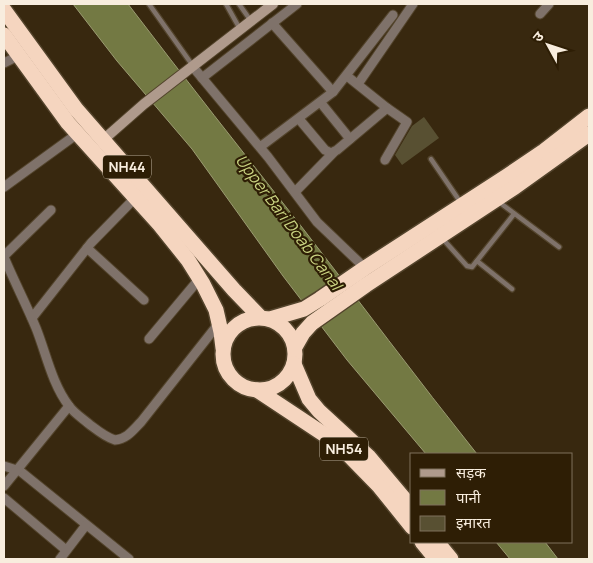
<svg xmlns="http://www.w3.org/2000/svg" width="593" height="563" viewBox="0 0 593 563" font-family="Manrope,'Noto Sans Devanagari',sans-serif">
<rect width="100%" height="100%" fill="#38280f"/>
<g fill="#737943" stroke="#9b9c72">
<path d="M73,4H128C185,79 243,152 301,226C360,302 417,379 477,454H426L347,360L283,276L192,149L117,61Z"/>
<path d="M496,542H545L558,559H510Z"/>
</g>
<path fill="#585032" d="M424,117L439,138L402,165L395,155L412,126Z"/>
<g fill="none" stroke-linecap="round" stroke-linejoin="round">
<g stroke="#53442c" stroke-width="7">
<g id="lane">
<path d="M149,4L193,66"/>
<path d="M226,4L240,29"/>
<path d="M239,4L251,21"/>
<path d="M431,159L461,203"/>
<path d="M499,202L559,247"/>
<path d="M442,238L467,266L472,267L514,214"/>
<path d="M477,261L512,289"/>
</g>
</g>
<g stroke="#53442c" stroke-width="11">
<g id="street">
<path d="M540,14L549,4"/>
<path d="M272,23L333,92"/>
<path d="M4,63L18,56"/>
<path d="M193,67L268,157L317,222L365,268"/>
<path d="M202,78L297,4"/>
<path d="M358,84L413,4"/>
<path d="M321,103L350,139"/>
<path d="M299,119L325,150L331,153L337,150L387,108L347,76"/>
<path d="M260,147L333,92L393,15"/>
<path d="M385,160L407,122L387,108"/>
<path d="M4,187L77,134"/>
<path d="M295,192L334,152"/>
<path d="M87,248L144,300"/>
<path d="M4,256L51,210"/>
<path d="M4,257C14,281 26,304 36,328C46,353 52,384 69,406C74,413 82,418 89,424C97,430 105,437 115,440C127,439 133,430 141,422L219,323"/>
<path d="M32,318L91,243L135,198"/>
<path d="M149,339L200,278"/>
<path d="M4,466L20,471L129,559"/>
<path d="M4,486L69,406"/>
<path d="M4,498L66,550"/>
<path d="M60,559L86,525"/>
</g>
</g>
<g stroke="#53442c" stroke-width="12">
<path id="secondary" d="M103,140L144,104L273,4"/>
</g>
<g stroke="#53442c" stroke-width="18">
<g id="highway">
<path d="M4,10L76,109L234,290L260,317"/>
<path d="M4,35L68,123L160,225L188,260L203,284L216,310L221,332L223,348"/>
<circle cx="259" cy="354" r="36"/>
<path d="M270,319L304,309L320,299L365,268L507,176L544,151L589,116"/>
<path d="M295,347L303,333L312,323L366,285L515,187L589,134"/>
<path d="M294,364L309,399L319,411L369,457L412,508"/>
<path d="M257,390L337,443L379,486L412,527"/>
<path d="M422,542L436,559"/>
<path d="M437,542L451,559"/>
</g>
</g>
<use href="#lane" stroke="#7f726a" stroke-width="4.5"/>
<use href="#street" stroke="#7f726a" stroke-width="9"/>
<use href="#secondary" stroke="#af9a8c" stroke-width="10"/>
<use href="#highway" stroke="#f5d5bf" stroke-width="15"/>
</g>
<g text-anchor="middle" stroke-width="4.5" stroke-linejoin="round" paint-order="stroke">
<g fill="#2e1e05" stroke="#bbaf9d" stroke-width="1">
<rect x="103" y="155.5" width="48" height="23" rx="4"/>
<rect x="320" y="437.5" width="48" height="23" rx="4"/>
</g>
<g font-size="14" font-weight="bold" fill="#f8edde">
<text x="127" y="172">NH44</text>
<text x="344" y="454">NH54</text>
</g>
<g font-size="16" font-style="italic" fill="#cad482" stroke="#2e1e05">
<text transform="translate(289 222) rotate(53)" y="6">Upper Bari Doab Canal</text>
</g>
</g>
<rect width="593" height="563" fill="none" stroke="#f8edde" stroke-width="10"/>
<rect x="410" y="453" width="162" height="90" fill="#2e1e05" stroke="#7f715c"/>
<rect x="420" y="469" width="25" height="8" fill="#af9a8c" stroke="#7f715c"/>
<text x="456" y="478" font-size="15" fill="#f8edde">सड़क</text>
<rect x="420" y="490" width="25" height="15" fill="#737943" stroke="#7f715c"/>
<text x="456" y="503" font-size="15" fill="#f8edde">पानी</text>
<rect x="420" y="516" width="25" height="15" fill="#585032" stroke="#7f715c"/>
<text x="456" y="528" font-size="15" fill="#f8edde">इमारत</text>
<g transform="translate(548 45) rotate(310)" stroke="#2e1e05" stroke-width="4" paint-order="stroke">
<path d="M0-4L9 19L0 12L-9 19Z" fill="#f8edde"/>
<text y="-8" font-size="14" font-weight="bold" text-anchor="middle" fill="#f8edde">उ</text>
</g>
</svg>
